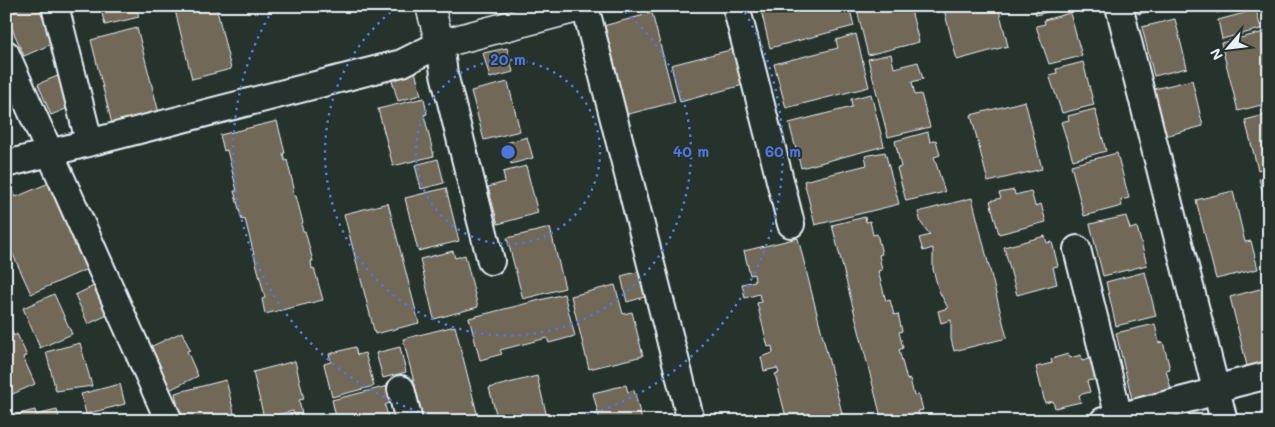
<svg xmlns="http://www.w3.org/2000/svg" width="1275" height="427" viewBox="0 0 1275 427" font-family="Mali,sans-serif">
<rect width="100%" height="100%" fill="#26332d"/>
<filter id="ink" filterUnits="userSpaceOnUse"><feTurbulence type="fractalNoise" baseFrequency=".02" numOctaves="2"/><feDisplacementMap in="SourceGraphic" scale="10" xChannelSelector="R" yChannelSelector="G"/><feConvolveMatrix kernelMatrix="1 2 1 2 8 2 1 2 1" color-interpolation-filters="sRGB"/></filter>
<g filter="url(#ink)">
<g fill="#716859" stroke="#e8f1f8">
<path d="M25,6H38L54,43L24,56L6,15Z"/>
<path d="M100,6H136L139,17L105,25Z"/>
<path d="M174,6H216L231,69L192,79Z"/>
<path d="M760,6H849L854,26L770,48Z"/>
<path d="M856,6H910L919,42L868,55Z"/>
<path d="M943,6H998L1008,46L957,60Z"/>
<path d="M1034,6H1069L1036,15Z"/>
<path d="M1135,6H1170L1138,14Z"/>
<path d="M1215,6H1244L1217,13Z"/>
<path d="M1256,10L1261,29L1222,39L1218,20Z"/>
<path d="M652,13L675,102L625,115L603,26Z"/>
<path d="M1070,13L1082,56L1049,64L1036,26L1045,24L1044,20Z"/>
<path d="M1175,19L1187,68L1154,76L1142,27Z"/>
<path d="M137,28L159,113L112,124L91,40Z"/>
<path d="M1268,31L1269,103L1238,111L1221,43Z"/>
<path d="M856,34L869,87L786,108L774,64L838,48L836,40Z"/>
<path d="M507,48L513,72L490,78L483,53Z"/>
<path d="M734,49L743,85L680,102L671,65Z"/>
<path d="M891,54L894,68L918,62L923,79L912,82L915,95L921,94L930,127L888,137L868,59Z"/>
<path d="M1083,62L1094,105L1062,113L1049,75L1057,73L1056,69Z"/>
<path d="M415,71L421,95L398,101L391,77Z"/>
<path d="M60,75L73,106L51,115L38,84Z"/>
<path d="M1192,80L1203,126L1165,136L1154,89Z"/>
<path d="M508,82L520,131L484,140L471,91Z"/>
<path d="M871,94L884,146L801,168L789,123L852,107L851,99Z"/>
<path d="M424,98L427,114L424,115L434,156L393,166L378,109Z"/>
<path d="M1025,101L1042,169L988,182L971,115Z"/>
<path d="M1095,109L1106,151L1073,160L1061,122L1069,120L1068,116Z"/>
<path d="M1269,114V167L1258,170L1245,120Z"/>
<path d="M277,121L285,153H283L285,161L287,160L294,188L292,189L294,196H296L303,223L301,224L303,231H305L313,261H311L312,269L314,268L323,300L265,314L262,299L265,298L245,219L242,220L234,191H237L227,150L224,151L220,135Z"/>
<path d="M928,132L930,142L936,140L940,155L934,157L945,192L906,201L897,168L901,167L895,141Z"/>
<path d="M527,137L533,158L511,164L506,143Z"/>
<path d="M885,152L899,204L815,225L804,181L867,165L865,156Z"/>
<path d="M1117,153L1129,198L1121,200L1122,206L1084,216L1071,165Z"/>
<path d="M438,159L444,183L421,189L415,165Z"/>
<path d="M526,166L538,213L498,224L488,187L505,182L503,172Z"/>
<path d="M1269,176V216L1259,179Z"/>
<path d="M49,183L87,269L31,294L6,239V194L13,191L16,197Z"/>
<path d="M446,188L459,241L418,251L405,198Z"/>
<path d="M1014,190L1015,195L1031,191L1035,206L1041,204L1046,222L999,234L990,201L1001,198L999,193Z"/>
<path d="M1233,191L1245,242L1251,241L1258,269L1216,279L1196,200Z"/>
<path d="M972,198L1007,338L954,351L951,339V320L941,323L938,311L948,308L939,291L933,269V248L923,251L919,238L930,235L921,223L918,212Z"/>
<path d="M388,203L419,323L375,334L344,214Z"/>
<path d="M1126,216L1130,229L1137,227L1147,265L1103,276L1090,224Z"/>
<path d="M865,217L866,222L870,221L873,235L877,234L882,254L879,255L882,270L878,271L886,301L890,300L894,315L898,314L902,331L899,332L903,348L899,350L907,380L910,379L914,396L919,395L923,410L918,411L921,421H882L832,225Z"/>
<path d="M550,228L565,288L523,299L507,238Z"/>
<path d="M1045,236L1047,243L1052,242L1058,266L1053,267L1057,284L1017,295L1004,247Z"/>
<path d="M798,238L844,421H787L775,374L779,373L777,368L764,371L761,357L773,353L772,346L768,347L757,303L761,302L759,294L745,298L742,284L755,281L754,274L750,275L744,251Z"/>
<path d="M453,251L455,258L465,255L478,307L434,319L420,259Z"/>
<path d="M645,270L651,295L627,302L621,276Z"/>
<path d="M1145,272L1156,316L1116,326L1106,282Z"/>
<path d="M6,273L12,286L6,289Z"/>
<path d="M98,284L112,313L88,324L75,295Z"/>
<path d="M615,285L623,314L632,312L643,356L589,369L571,296Z"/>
<path d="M1267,287L1269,360L1247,366L1230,297Z"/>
<path d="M54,294L72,334L40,348L23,308Z"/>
<path d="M564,294L575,336L549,343L547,338L500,350L502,354L480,360L469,318Z"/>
<path d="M1155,324L1159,343L1163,342L1170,369L1166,370L1171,389L1132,399L1116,333Z"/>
<path d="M9,325L14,336L17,334L27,356L23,357L35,384L6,397V326Z"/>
<path d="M455,326L479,421H424L403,339Z"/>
<path d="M182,332L190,350L187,351L198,376L167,391L148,348Z"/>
<path d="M80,343L92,386L56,391L46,352Z"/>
<path d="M355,347L357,355L365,353L374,386L332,397L324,364L331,362L329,354Z"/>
<path d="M400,347L406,372L383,378L376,353Z"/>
<path d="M1068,354L1070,358L1081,355L1082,361L1092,358L1098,379L1087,381L1090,392L1079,395L1081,402L1055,408L1053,401L1045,403L1036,367L1052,363L1051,359Z"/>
<path d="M295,361L304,399L299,400L302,415L295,417L293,411L264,418L253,372Z"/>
<path d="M537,376L548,421H498L489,388Z"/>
<path d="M226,380L236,421H181L175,393Z"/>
<path d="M120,384L125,404L86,414L81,394Z"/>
<path d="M626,385L628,392L634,390L642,421H600L593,393Z"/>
<path d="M388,386L392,402L385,405L389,421H337L332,400Z"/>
<path d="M35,410L36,415L57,410L60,421H8L7,417Z"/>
</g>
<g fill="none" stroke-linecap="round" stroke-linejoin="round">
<g stroke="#e8f1f8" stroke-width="30">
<g id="street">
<path d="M55,6L89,141"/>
<path d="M585,6L691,421"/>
<path d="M736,6L791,224"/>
<path d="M1119,6L1224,421"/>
<path d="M6,54L169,421"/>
<path d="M6,164L402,63L440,44L444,74L491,261"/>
<path d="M1077,249L1119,417"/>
<path d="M401,389L409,421"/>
<path d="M1103,421L1199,396L1233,384L1269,375"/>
</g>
</g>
<g stroke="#e8f1f8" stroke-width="31">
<path id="secondary" d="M430,6L440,44L585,6"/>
</g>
<use href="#street" stroke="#26332d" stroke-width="26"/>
<use href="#secondary" stroke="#26332d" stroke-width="28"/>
</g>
</g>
<g fill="none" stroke="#5077e0" stroke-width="2.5" stroke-dasharray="2.5 5">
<circle cx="508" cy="152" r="92"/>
<path d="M619 7A183 183 0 1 1 397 7"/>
<path d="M448 420A275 275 0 0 1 275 6M741 6A275 275 0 0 1 568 420"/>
</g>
<circle cx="508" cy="152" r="8" fill="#5077e0" stroke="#26332d" stroke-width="2.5"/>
<g font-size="15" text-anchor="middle" font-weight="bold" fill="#5077e0" stroke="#26332d" stroke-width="4" stroke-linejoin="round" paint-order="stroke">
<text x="508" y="65">20 m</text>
<text x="691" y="157">40 m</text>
<text x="783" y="157">60 m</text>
</g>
<rect width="1275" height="427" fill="none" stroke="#26332d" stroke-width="25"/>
<rect x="12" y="12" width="1250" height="402" fill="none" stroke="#e8f1f8" stroke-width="2" filter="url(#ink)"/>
<g transform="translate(1228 48) rotate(242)" stroke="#26332d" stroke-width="4" paint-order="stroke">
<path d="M0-4L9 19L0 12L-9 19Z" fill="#e8f1f8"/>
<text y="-8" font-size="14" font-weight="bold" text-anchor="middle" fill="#e8f1f8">N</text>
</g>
</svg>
